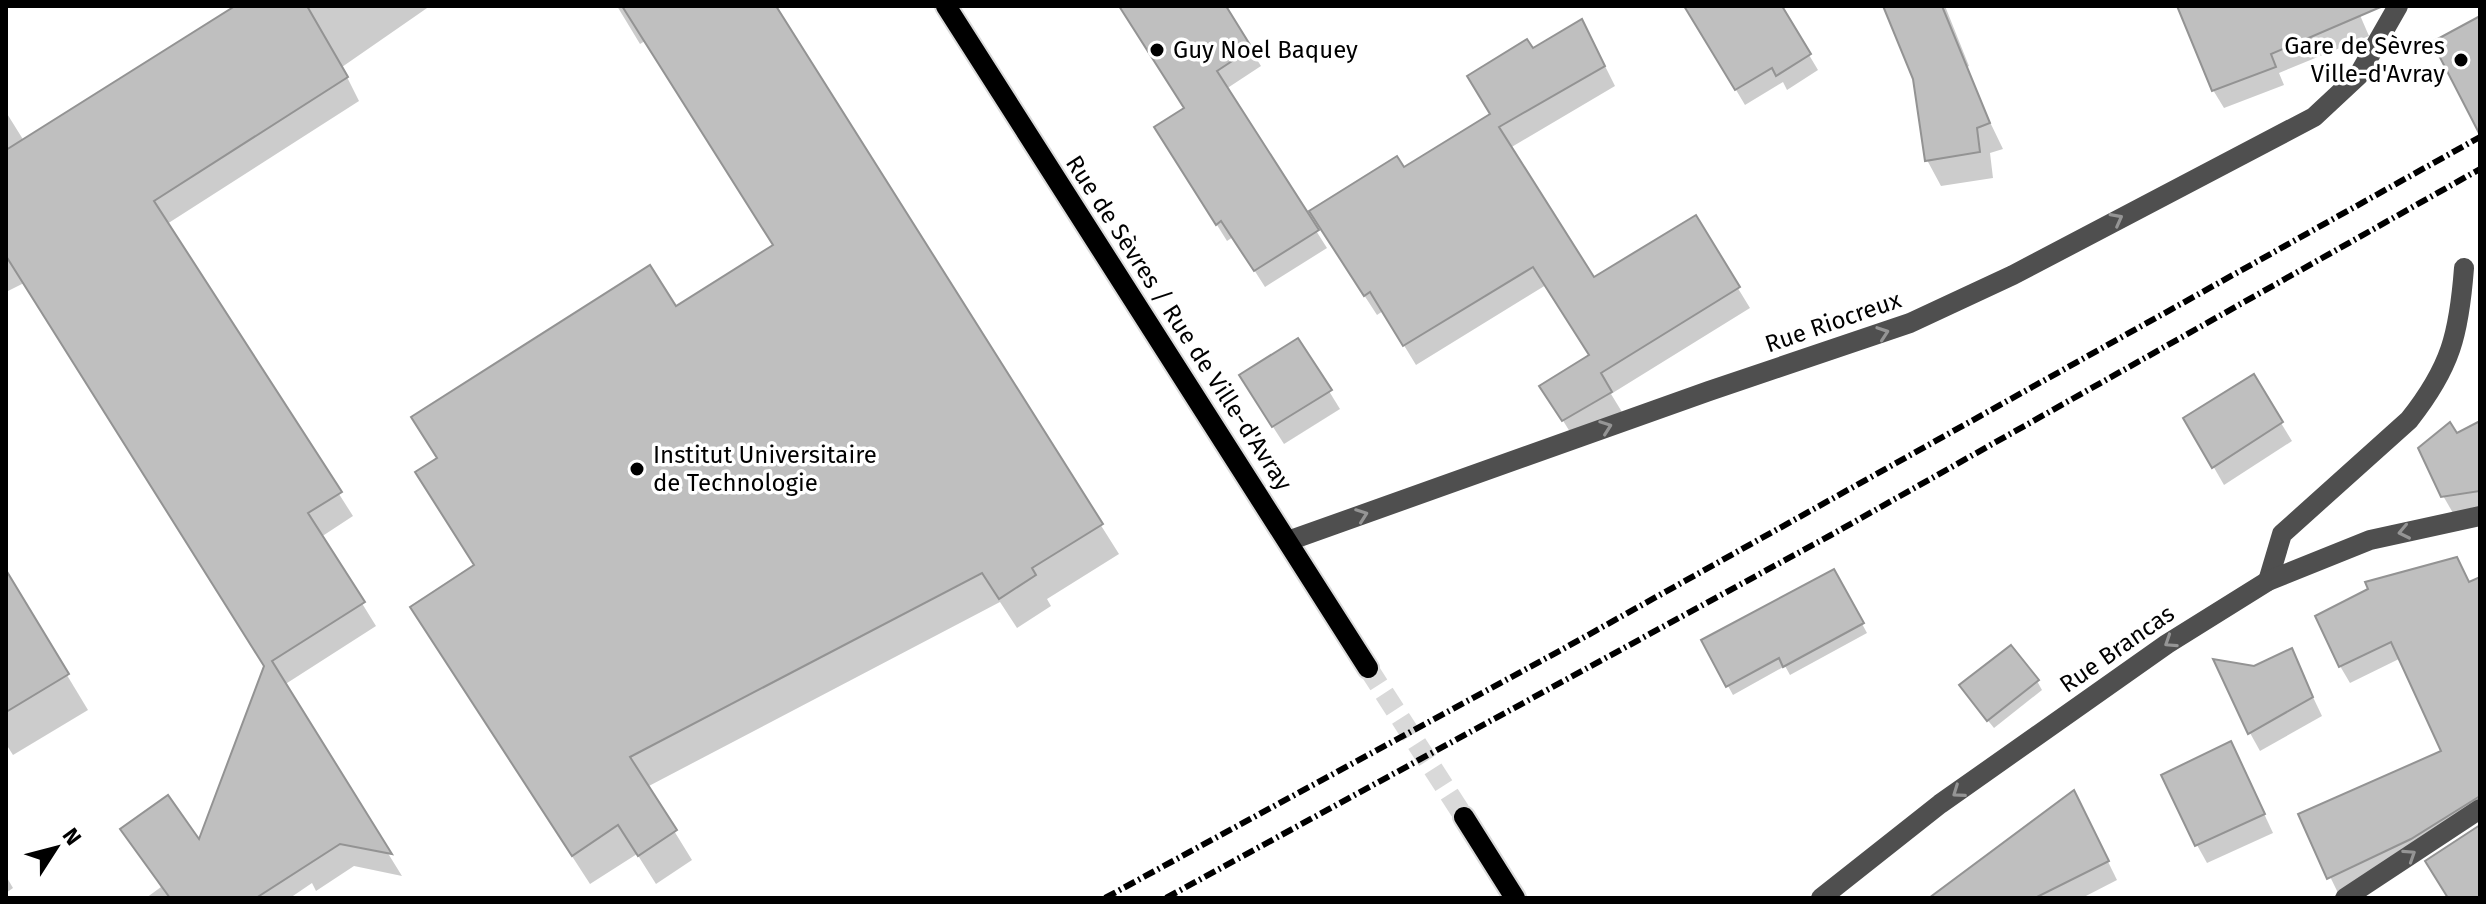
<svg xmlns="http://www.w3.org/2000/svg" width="2486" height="904" viewBox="0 0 2486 904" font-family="'Fira Sans',sans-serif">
<rect width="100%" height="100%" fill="#fff"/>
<g fill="#0003">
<path d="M239,6H430L342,67L359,101L167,224L353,516L321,537L376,626L284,685L402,876L354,866L316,891L312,883L290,898H146L161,887L123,829L200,843L266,667L24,283L6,292V112L24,141Z"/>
<path d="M617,6H773L1119,554L1047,599L1051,606L1017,628L1000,602L647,787L692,860L656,884L637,854L590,884L430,637L476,566L439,460L775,246L645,41L640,44Z"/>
<path d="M1126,6H1223L1261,66L1226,89L1327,248L1265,287L1233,237L1227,241L1167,145L1186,109Z"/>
<path d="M1709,6L1781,8L1818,70L1787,90L1783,82L1745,105L1692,16Z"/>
<path d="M1885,6H1945L1969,66L1924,90Z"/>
<path d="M2192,6H2356L2369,36L2279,73L2284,85L2224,108L2213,90Z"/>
<path d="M1593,42L1615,86L1510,148L1594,280L1695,218L1750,308L1611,394L1622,412L1575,440L1554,406L1591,356L1546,285L1416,365L1383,311L1377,315L1323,232L1403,170L1493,115L1533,51Z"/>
<path d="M1974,89L2003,149L1990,153L1993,178L1941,186L1927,160Z"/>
<path d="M1298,341L1340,409L1284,444L1252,394Z"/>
<path d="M2253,377L2292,441L2224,485L2186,419Z"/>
<path d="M2480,423V510L2453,513L2442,494L2456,436Z"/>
<path d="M1834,572L1867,633L1790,675L1785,666L1733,695L1703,641Z"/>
<path d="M6,574L88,710L13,755L6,744Z"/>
<path d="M2480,579V819L2339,895L2300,815L2443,752L2401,658L2350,683L2340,666Z"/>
<path d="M2291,651L2322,716L2260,751L2250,733Z"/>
<path d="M2037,681L2042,690L1994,728L1967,695Z"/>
<path d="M2240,762L2273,833L2207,863L2197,845Z"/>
<path d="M2083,811L2117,880L2082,898H2013Z"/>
<path d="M6,876L13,888L6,893Z"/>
</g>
<g fill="#bfbfbf" stroke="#939393" stroke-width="2">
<path d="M235,6H307L348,77L154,201L342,492L308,513L365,602L272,661L392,854L340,844L256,898H170L120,829L168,795L199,839L264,666L6,256V150Z"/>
<path d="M622,6H776L1103,524L1032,568L1036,575L999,599L982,573L630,757L677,830L638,856L618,825L572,856L410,607L474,565L415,472L437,458L411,417L650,265L676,306L773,245Z"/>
<path d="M1119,6H1226L1252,48L1217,71L1319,230L1254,271L1221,221L1216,225L1154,127L1184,108Z"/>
<path d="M1684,6H1782L1811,54L1776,76L1772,68L1735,90Z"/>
<path d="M1883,6H1942L1990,123L1977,128L1980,152L1925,161L1913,79Z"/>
<path d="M2177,6H2383L2271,54L2276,67L2212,91Z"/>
<path d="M2480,16V135L2432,42Z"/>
<path d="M1582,19L1605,66L1499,127L1594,277L1696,215L1740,287L1601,373L1612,392L1562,421L1539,386L1589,355L1533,267L1403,346L1370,292L1364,296L1309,211L1397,156L1404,167L1490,114L1467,76L1527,39L1533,48Z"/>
<path d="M1298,338L1332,390L1272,427L1239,375Z"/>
<path d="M2254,374L2283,422L2212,468L2183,418Z"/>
<path d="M2480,421V491L2441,497L2418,448L2450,422L2457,433Z"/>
<path d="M2457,557L2469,582L2480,577V796L2411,839L2327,879L2298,814L2441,751L2391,642L2339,667L2315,616L2368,589L2365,582Z"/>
<path d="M1834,569L1864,623L1783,667L1779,658L1726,687L1701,640Z"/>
<path d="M6,570L69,674L6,712Z"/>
<path d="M2011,645L2039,680L1987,721L1959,685Z"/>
<path d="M2292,648L2313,697L2248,734L2213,659L2254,666Z"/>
<path d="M2231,741L2265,814L2195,846L2161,775Z"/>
<path d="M2074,790L2109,861L2035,898H1929Z"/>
<path d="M2480,825V898H2448L2425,861Z"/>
</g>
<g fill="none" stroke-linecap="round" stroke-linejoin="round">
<path stroke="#d9d9d9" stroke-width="20" stroke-dasharray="20 10" stroke-linecap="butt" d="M1368,668L1464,817"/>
<g stroke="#dbdbdb" stroke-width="24">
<g id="major">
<path d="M946,6L1368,668"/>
<path d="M1464,817L1515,898"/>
</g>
</g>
<g stroke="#4f4f4f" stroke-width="20">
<path d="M1288,541L1709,391L1910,323L2013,275L2314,117L2358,76L2398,6"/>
<path d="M2268,581L2282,534L2409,420C2451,367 2459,334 2464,268"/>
<path d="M1821,898L1940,804L2167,644L2268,581L2370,540L2480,516"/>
<path d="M2345,898L2480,809"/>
</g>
<use href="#major" stroke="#000" stroke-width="20"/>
<g stroke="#000" stroke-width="6" stroke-dasharray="12 4 2 4" stroke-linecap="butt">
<path d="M1105,898L1563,649L2480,137"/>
<path d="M1166,898L1831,535L2480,169"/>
</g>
</g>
<defs><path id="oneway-chevron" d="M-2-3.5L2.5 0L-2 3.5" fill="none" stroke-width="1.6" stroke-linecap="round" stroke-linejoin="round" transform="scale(2)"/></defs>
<g stroke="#959595">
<use href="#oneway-chevron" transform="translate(2117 219) rotate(-28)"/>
<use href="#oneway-chevron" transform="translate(1883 333) rotate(-19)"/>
<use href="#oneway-chevron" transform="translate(1606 427) rotate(-20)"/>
<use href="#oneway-chevron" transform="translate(1362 515) rotate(-20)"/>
<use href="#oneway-chevron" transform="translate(2404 532) rotate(168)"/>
<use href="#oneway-chevron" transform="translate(2170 642) rotate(147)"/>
<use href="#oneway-chevron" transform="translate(1958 792) rotate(145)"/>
<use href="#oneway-chevron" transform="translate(2410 855) rotate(-33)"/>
</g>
<g fill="#000" stroke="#fff" stroke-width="3">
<circle cx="1157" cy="50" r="8"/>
<circle cx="2461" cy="60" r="8"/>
<circle cx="637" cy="469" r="8"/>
</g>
<g text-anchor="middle" stroke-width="7" stroke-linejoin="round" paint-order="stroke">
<g font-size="24" fill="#000" stroke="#fff" text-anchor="start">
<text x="2445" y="54" text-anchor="end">Gare de Sèvres<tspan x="2445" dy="28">Ville-d'Avray</tspan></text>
<text x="1173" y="58">Guy Noel Baquey</text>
<text x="653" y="463">Institut Universitaire<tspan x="653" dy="28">de Technologie</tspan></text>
</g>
<g font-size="24" fill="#000" stroke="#fff">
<text transform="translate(1833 322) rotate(-19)" y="8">Rue Riocreux</text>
<text transform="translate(1179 323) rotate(57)" y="8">Rue de Sèvres / Rue de Ville-d'Avray</text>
<text transform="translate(2117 649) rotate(-35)" y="8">Rue Brancas</text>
</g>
</g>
<rect width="2486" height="904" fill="none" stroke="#000000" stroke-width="16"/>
<g transform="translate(56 848) rotate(54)" stroke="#ffffff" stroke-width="6" paint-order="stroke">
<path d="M0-6L14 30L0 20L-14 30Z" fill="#000000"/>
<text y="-12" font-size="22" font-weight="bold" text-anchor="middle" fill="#000000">N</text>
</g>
</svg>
